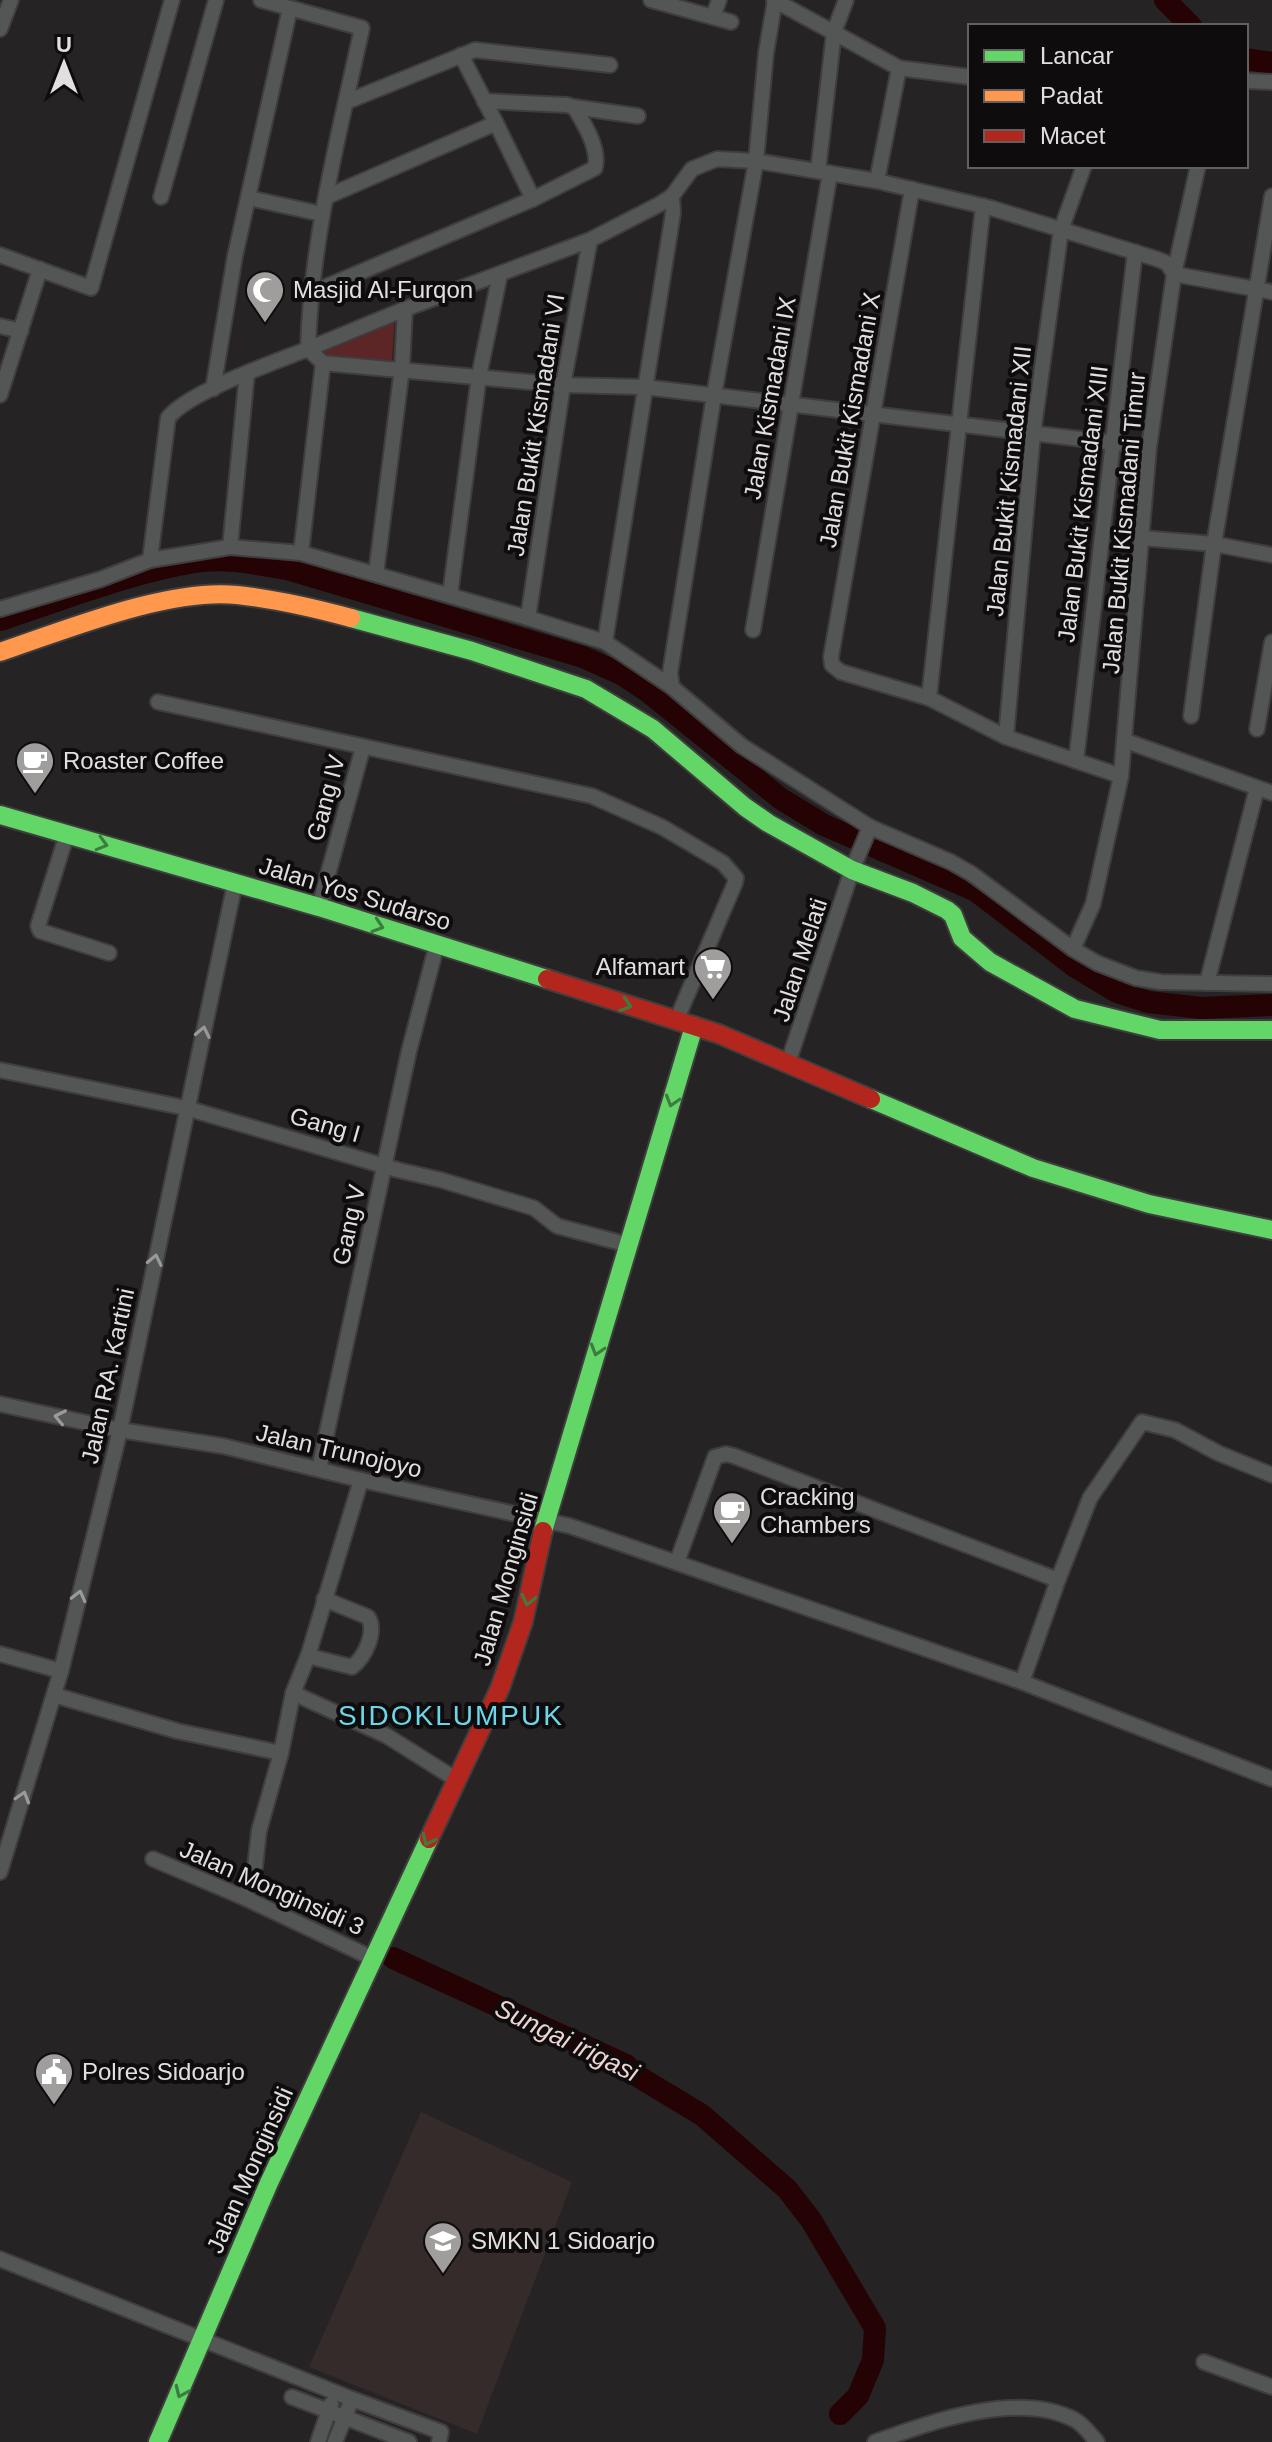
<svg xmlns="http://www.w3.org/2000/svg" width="1272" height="2442" viewBox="0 0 1272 2442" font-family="Helvetica,sans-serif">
<rect width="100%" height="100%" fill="#252323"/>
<path fill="#352b2b" d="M421,2112L572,2182L477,2434L309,2367Z"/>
<path fill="#5c2626" d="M395,315L392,361L324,355L325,346Z"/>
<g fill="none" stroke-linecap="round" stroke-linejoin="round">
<g stroke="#250304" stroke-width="22">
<path d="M1165,0L1191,26"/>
<path d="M1246,59L1272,63"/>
<path d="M0,620C64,599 129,573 195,562C225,557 257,564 287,569L583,657L623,675L647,691L781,799L824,825L976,891L1074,966L1117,992L1148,1002L1201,1008L1272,1005"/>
<path d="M393,1958L626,2065L639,2077L702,2115L787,2189L811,2220L875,2328L873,2360L858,2396L840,2414"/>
</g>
<g stroke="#3f3d3d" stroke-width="18">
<g id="street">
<path d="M651,0L731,22"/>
<path d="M774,0L899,68L970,77"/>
<path d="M713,17L719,0"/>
<path d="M0,29L11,0"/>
<path d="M1246,81L1272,82"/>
<path d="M484,101L567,105L574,107C584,123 600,149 595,168L533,199"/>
<path d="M346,102L475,50L610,65"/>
<path d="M574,107L638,116"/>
<path d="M818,171L834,32L846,0"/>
<path d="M877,181L899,68"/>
<path d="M912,189L831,657L832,665L841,672L929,698L1006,737L1121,776"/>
<path d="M161,197L216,0"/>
<path d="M326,197L496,123L461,55"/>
<path d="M249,198L322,214"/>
<path d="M0,255L91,288L172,0"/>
<path d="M311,293L533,199L496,123"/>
<path d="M0,326L21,331"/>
<path d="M308,349L405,309L590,240L660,204L672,196L692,169L717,159L756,161L877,181L991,208L1157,259L1167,263L1174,274L1272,292"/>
<path d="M308,349L323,363L563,385L644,387L1149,447"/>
<path d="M213,389L235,256L290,8"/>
<path d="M0,395L40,269"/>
<path d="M1142,538L1214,544L1272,555"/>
<path d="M230,547L247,373"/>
<path d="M301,553L323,363"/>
<path d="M150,560L168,418C188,392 275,362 308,349C311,240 339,134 362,28L261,0"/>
<path d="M376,574L402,368L405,309"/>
<path d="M450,595L479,376L500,274"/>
<path d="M0,609L101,579L150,560L230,547L301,553L528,618L605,642L672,687L742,746L870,827L951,862L972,874L1073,949L1097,963L1136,978L1161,982L1272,984"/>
<path d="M528,618L563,385L590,240"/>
<path d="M753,630L830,173"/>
<path d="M605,642L673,213L672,196"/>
<path d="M672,687L670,673L714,395L756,161L766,53L775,0"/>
<path d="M929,698L983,206"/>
<path d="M158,702L592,796L662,827L723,863L736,878L735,883L676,1021"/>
<path d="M1191,716L1214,544L1272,196"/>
<path d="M1257,729L1272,642"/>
<path d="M1006,737L1033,434L1061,230L1084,166"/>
<path d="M1126,741L1272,793"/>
<path d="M1076,761L1135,252"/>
<path d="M67,834L38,926L40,931L109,953"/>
<path d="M319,907L363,747"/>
<path d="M1073,949L1093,904L1121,776L1149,447L1174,274L1198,166"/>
<path d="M1207,983L1257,788"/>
<path d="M788,1063L852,870L870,827"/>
<path d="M0,1070L186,1108L398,1170L441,1180L534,1208L557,1226L629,1245"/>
<path d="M0,1404L120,1430L223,1446L361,1480L570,1526L1022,1682L1272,1779"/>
<path d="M319,1469L409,1051L437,944"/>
<path d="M677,1562L715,1457L726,1454L734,1456L1058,1580L1022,1682"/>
<path d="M1058,1580L1090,1498L1142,1422L1175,1430L1218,1453L1272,1475"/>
<path d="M0,1654L61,1671"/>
<path d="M308,1656L352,1667C365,1657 377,1632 368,1617L324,1599"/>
<path d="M293,1693L387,1736L457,1780"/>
<path d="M54,1695L177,1731L281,1753"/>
<path d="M153,1859L245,1898L372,1958"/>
<path d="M0,1872L61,1671L120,1430L235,883"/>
<path d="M245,1898L255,1867L259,1831L281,1753L293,1693L308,1656L361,1480"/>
<path d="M0,2259L352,2399L441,2432L439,2442"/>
<path d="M1204,2362L1272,2387"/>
<path d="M292,2397L409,2442"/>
<path d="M318,2442L331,2404"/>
<path d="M335,2442L352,2399"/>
<path d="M875,2442C931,2422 1018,2390 1075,2420C1084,2425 1090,2434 1097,2442"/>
</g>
</g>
<g stroke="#3f3d3d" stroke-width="22">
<g id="fast">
<path d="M351,618L472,651L586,689L653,729L745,807L768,823L852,870L913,893L947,910L953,915L962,938L990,962L1075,1009L1160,1030H1272"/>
<path d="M0,815L319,907L547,979"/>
<path d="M871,1099L1033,1168L1149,1204L1272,1230"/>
<path d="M543,1531L694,1026"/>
<path d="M158,2442L268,2185L429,1839"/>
</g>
</g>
<g stroke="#3f3d3d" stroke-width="22">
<path id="slow" d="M0,652C66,630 167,588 237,595C274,599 314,608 351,618"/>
</g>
<g stroke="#3f3d3d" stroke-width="22">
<g id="jam">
<path d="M547,979L719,1034L871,1099"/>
<path d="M429,1839L500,1688L523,1622L543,1531"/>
</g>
</g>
<use href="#street" stroke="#545555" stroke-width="14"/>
<use href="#fast" stroke="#63d668" stroke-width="18"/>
<use href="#slow" stroke="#ff974d" stroke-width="18"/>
<use href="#jam" stroke="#b3261e" stroke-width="18"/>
</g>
<defs><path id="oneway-chevron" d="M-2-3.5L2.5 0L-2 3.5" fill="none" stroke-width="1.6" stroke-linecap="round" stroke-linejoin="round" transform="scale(2)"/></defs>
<g stroke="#3d7b3f">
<use href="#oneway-chevron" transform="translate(102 844) rotate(16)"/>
<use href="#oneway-chevron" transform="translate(378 926) rotate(18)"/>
<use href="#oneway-chevron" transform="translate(626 1005) rotate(18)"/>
<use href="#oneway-chevron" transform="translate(672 1101) rotate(107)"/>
<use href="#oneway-chevron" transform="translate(597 1350) rotate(107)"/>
<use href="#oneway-chevron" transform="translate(528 1600) rotate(103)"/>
<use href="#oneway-chevron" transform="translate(428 1840) rotate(115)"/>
<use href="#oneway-chevron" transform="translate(181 2392) rotate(114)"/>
</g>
<g stroke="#9b9a9a">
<use href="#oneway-chevron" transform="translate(203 1032) rotate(-78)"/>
<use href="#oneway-chevron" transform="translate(155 1260) rotate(-78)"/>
<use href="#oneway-chevron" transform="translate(60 1417) rotate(-168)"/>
<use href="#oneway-chevron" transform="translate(79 1596) rotate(-76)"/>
<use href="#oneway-chevron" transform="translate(23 1797) rotate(-73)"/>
</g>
<defs>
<g id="mosque-pin" transform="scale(2)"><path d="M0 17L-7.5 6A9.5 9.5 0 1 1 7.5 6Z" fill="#a09d9d" stroke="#0e0c0c"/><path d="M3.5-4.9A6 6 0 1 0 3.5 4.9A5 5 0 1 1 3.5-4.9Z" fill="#fff"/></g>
<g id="cafe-pin" transform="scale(2)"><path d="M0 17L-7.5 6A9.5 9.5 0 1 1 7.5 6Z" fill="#a09d9d" stroke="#0e0c0c"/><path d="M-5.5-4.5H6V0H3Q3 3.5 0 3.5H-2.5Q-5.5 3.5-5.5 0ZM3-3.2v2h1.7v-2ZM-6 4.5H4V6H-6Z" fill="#fff"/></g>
<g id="supermarket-pin" transform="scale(2)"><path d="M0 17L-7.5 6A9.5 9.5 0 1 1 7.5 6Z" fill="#a09d9d" stroke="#0e0c0c"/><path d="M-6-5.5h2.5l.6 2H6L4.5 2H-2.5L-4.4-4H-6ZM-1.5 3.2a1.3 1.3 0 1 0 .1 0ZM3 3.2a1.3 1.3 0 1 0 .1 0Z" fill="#fff"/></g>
<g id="civic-pin" transform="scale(2)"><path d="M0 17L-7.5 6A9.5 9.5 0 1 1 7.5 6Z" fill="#a09d9d" stroke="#0e0c0c"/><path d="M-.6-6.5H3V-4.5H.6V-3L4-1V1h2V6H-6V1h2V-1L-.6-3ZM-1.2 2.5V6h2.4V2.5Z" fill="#fff"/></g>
<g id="school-pin" transform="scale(2)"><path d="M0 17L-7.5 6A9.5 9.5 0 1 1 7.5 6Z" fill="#a09d9d" stroke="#0e0c0c"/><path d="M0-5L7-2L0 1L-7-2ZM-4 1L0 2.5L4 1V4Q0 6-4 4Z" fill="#fff"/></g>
</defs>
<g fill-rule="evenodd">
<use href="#mosque-pin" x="265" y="290"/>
<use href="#cafe-pin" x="35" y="761"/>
<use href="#supermarket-pin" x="713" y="967"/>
<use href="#cafe-pin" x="732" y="1511"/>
<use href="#civic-pin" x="54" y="2072"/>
<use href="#school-pin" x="443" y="2241"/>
</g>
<g text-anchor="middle" stroke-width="8" stroke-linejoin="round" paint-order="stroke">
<g font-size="24" fill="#e2dfdf" stroke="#0e0c0c" text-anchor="start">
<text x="293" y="298">Masjid Al-Furqon</text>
<text x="63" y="769">Roaster Coffee</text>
<text x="685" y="975" text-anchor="end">Alfamart</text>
<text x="760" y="1505">Cracking<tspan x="760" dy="28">Chambers</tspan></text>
<text x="82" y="2080">Polres Sidoarjo</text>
<text x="471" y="2249">SMKN 1 Sidoarjo</text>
</g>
<g font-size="24" fill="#e2dfdf" stroke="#0e0c0c">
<text transform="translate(770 398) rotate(-80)" y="8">Jalan Kismadani IX</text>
<text transform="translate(850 420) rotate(-80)" y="8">Jalan Bukit Kismadani X</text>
<text transform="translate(536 425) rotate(-81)" y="8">Jalan Bukit Kismadani VI</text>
<text transform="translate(1009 481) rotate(-84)" y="8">Jalan Bukit Kismadani XII</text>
<text transform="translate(1083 504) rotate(-83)" y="8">Jalan Bukit Kismadani XIII</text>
<text transform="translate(1124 523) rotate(-85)" y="8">Jalan Bukit Kismadani Timur</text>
<text transform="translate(326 798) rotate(-75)" y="8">Gang IV</text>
<text transform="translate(355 894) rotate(17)" y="8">Jalan Yos Sudarso</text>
<text transform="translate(800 960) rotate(-72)" y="8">Jalan Melati</text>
<text transform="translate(325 1125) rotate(16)" y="8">Gang I</text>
<text transform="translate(349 1225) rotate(-78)" y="8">Gang V</text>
<text transform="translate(108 1376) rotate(-78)" y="8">Jalan RA. Kartini</text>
<text transform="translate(339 1451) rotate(13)" y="8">Jalan Trunojoyo</text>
<text transform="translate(506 1579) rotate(-74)" y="8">Jalan Monginsidi</text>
<text transform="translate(272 1888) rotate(24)" y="8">Jalan Monginsidi 3</text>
<text transform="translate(250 2170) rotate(-66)" y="8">Jalan Monginsidi</text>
</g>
<g font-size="26" font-style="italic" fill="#eed4d2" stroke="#0e0c0c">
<text transform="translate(567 2040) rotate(26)" y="9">Sungai irigasi</text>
</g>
<g font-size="28" letter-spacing="2" fill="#6dd6e8" stroke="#0e0c0c">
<text x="451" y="1725">SIDOKLUMPUK</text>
</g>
</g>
<rect x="968" y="24" width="280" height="144" fill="#0e0c0c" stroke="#636060" stroke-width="2"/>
<rect x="984" y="50" width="40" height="12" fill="#63d668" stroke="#636060" stroke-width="2"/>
<text x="1040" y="64" font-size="24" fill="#e2dfdf">Lancar</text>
<rect x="984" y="90" width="40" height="12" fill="#ff974d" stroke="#636060" stroke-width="2"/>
<text x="1040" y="104" font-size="24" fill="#e2dfdf">Padat</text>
<rect x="984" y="130" width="40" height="12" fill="#b3261e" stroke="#636060" stroke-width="2"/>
<text x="1040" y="144" font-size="24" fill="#e2dfdf">Macet</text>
<g transform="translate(64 64)" stroke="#0e0c0c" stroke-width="6" paint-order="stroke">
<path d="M0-6L14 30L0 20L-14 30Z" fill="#e2dfdf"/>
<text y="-12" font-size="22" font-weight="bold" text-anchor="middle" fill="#e2dfdf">U</text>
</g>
</svg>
